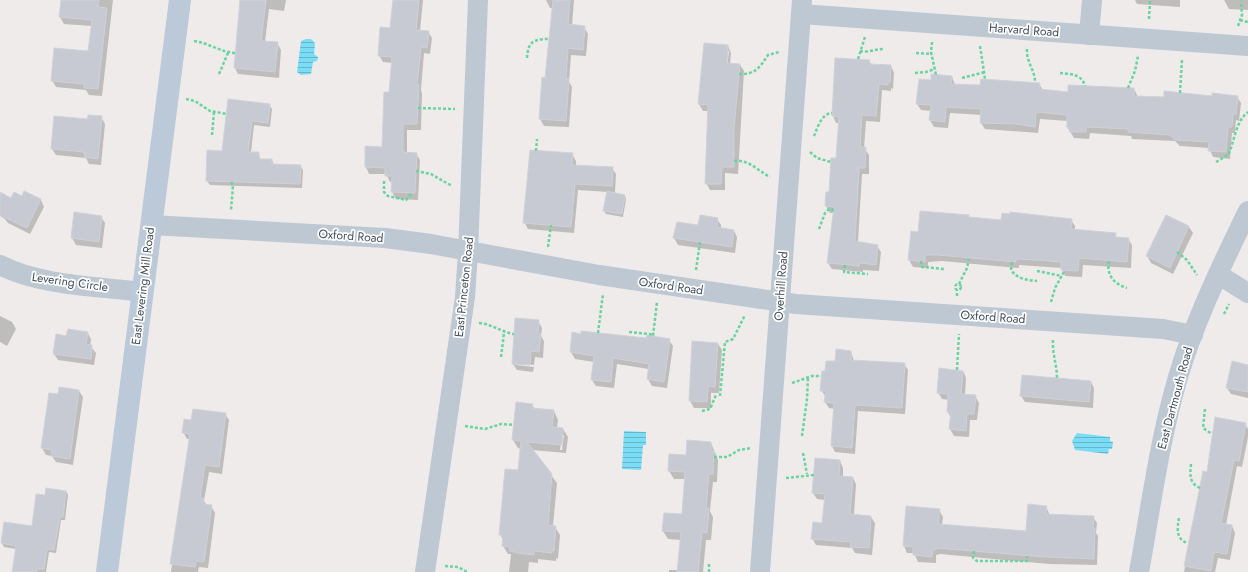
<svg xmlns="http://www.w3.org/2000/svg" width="1248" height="572" viewBox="0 0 1248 572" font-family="Jost,sans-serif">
<defs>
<pattern id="water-rules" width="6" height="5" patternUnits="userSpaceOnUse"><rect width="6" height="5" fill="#7bdcf5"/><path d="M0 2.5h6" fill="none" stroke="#66b5c9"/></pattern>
</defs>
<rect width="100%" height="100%" fill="#efebeb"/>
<g fill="url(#water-rules)">
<path d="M306,39H311L315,43L314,54L318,57L317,61L313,62L311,74L301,75L297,72L301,41Z"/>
<path d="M624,431L646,432V445H643L641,470L622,469Z"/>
<path d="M1077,433L1110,437V441L1113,442L1112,449H1109L1108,454L1075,450L1072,441Z"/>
</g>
<g fill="#0003" fill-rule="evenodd">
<path d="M62,0H113L102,96L89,95L86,90L56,87L52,80L89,52L92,26L64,24L60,17Z"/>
<path d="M241,0H286L284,11L269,9L265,42L277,43L281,50L279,78L238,74L235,68Z"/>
<path d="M394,0H423L420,31L428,32L432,38L430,54L424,53L421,90L422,93L421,130H407V154H416L420,160L418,200L396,199L392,192V182H390L386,174H369L366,167L383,148L393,63L383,62L379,55L391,29Z"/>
<path d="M546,0H574L572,26L584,27L588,34L586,56L571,55L569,82L572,87L569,127L544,126L540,119L546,79L553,8H550Z"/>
<path d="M1135,0H1180V7L1137,4Z"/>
<path d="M1224,0H1248V10L1229,9Z"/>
<path d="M728,46L731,53L730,64L740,65L744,71L738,174L725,173V190H710L706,183L709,111H703L699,104ZM727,51H729L727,68H725Z"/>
<path d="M869,61L872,65L891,66L894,73L893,89L891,88V91L882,90L880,122L866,121L864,148L869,155V174H862L858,242L877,246L881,252L879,271L863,270V272L832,269L828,263L834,213H830L826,206L827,193L830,194L837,160L840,123H836L833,116Z"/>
<path d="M952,77L955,85L981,86L1039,84L1043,90L1069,93L1134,89L1138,97L1164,98L1237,97L1241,103L1239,121L1236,120L1235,133H1232L1230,159L1213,157L1209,148L1180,146L1175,141L1132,139L1131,136L1090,133L1089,139L1074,138L1068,128V121L1040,119L1038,133L985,129L981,123L982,115L950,113L948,128L934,127L930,120L931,111L921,110L917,104L932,81Z"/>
<path d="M229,100L269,105L272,109L270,127L254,125L251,153H258L261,160H272L274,165L300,166L303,170L302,188L210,185L207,181L223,152Z"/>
<path d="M101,117L105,124L101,165L89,164L86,158L56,155L52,149L88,120Z"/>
<path d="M572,154L576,161V166L612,168L616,174L615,192L611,193L625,196L626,199L623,217L606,214L604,211L608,192L578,190L574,233L528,229L524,222Z"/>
<path d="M25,192L41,200L44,207L30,234L8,223L5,219L0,216V202L22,197Z"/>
<path d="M968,216L970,218L1002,221L1071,220L1075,226V231L1115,234L1117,238L1128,239L1132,245L1131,268L1083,265L1082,277L1065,276L1062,268L1019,265V268L942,261L928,262V268L913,267L909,260L912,232L919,233Z"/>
<path d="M1166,216L1189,227L1193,233L1173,274L1151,263L1147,256Z"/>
<path d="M101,217L105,223L102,248L76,245L72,238Z"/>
<path d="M717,219L721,225V229L734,231L737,237L735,253L678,245L674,238L677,223L699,226Z"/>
<path d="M0,316L12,322L16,329L7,346L0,342Z"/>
<path d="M538,321L542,328L541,336L544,341L543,358L535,357L534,365L516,363V365L534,367L533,372L517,370L513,364Z"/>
<path d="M87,332L91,339L90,346L96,353L94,365L58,360L54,354L67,337Z"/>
<path d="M647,339L669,340L673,346L667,388L652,386L648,379L649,369L617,364L614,388L596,386L592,380L594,362L575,359L571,352Z"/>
<path d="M693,342L718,344L722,350L719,393H711V408H694L690,401Z"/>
<path d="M851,352L854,361L904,364L908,370L905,414L858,411L855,454L835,452L832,446L835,409L829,408L825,402L826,397L821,390L826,372L836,362Z"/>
<path d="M1248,366V398L1231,394L1227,388Z"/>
<path d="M963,371L966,378L965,395L975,396L979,403L977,420H970L969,437L954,436L950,429L951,418L948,412L949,400L942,399L938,392Z"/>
<path d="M1091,382L1094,388L1093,408L1025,402L1021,396Z"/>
<path d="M79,391L83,397L73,465L56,462L52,456L46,455L42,448L59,395Z"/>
<path d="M532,405L535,409L554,411L558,420L557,428L563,429L568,437L566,453L532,450L557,483L553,526L555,527L560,535L558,559L556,558V561L538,559V563L529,562L528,572H509L511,554H508L503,546V540L500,534L519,471L521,449L518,448L513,440ZM562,435H564L562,450H560Z"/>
<path d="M225,414L229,420L222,474L209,472L204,501L207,506H211L215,513L208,568L199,567L198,572H171L190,439H187L183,432L192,421Z"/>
<path d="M1245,424L1248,429V437L1242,467L1237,466L1226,525L1232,526L1235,533L1230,560L1218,558L1215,572H1184L1204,472L1208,473Z"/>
<path d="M711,443L718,460L717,482H713L710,511L713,517L711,540H706L703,572H669V570H678L681,540L668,539L663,531L683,516L686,479H674L669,471L687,456Z"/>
<path d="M840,461L843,468V477L853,478L856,484L854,515L871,517L875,523L872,555L855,553L852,548L816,545L812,538L822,524L825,500L817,499L813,493Z"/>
<path d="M66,491L68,495L65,520H61L56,553L49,552L46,572H13L16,549L4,547L2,543L33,527L46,496Z"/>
<path d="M1046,507L1050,515L1093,517L1097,523L1096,533L1098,536L1097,565L1049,564L940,554L936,555V563L918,562L914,553H907L904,546L907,508L939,510L943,517L942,525L1027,532Z"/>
</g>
<g fill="#c7cad2" stroke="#cfd2d8">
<path d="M61,0H99L98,7L107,8L98,89L84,88V84L51,81L54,48L88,51L92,20L59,17Z"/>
<path d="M240,0H266L261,41L278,42L275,72L234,68Z"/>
<path d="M393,0H419L416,30L429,31L427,48L421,47L417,85H419L417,124H403V152L417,153L415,193L391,192L392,176H385V168L365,167V146L382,147L384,92H389L392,57L378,56L380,27L390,28Z"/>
<path d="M553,0H570L568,24L585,26L583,50L568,48L566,79H569L566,121L539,119L542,77L545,78Z"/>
<path d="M704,43L728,45L727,63L740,64L734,128V167H722L721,184H705L708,105L698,104Z"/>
<path d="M835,58L870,60L869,64L891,65L890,82H888V85L879,84L876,116L862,115L860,147H866L865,168H859L855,241L878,245L876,265L860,263L859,266L827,263L834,207L825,206L826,192H829L831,158H836L839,117L832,116Z"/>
<path d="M931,74L952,76L951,84L980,85L981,79L1040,83L1039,89L1068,92V85L1134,88V96L1164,97V91L1212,96V93L1238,96L1236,114H1233L1232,127H1228L1226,152L1208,151L1209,142L1175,140L1170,135L1128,132V129L1086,127V132H1069L1070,128H1067V115L1036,112L1035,127L1016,124L980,123L981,109L946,107L945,122L929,120L931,105L916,104L919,79L931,80Z"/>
<path d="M228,99L270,104L268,123L252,121L248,152H259V159H272V164L301,165L300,184L206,181L207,150L222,151Z"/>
<path d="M88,115L102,116L98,159L85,157L84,152L51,149L54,116L87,119Z"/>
<path d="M530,150L573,153L572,165L613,167L612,186L575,184L571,227L523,223Z"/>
<path d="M24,191L41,199L27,228L0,215V192L11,198L14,192L22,196Z"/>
<path d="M607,191L625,195L622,214L603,211Z"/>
<path d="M920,211L969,215V217L1001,220L1002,213L1010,214V212L1072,219L1071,229L1116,233L1115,237L1129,238L1127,262L1079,258L1078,271L1061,270V262L1038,260L1016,259V262L938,255H925V262L908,260L911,231L918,232Z"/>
<path d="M74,212L102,216L99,242L71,238Z"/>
<path d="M700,215L718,218L717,227L734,230L732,247L673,238L677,222L698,225Z"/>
<path d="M1166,215L1189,226L1170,268L1146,256Z"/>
<path d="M515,318L539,320L538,333L541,334L539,352L531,351L530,365L512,364Z"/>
<path d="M68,329L88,332L86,344L92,345L91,359L53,354L56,334L66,336Z"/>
<path d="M581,331L646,338L647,335L670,339L664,382L647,379L649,364L613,358L611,382L591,380L594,356L570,352L572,332L581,334Z"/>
<path d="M692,341L718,343L715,387L708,386L707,402L689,401Z"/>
<path d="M836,349L851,351V360L905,363L902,408L855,405L852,448L831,446L834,403L824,402L826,391H820L822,371H825L826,361H835Z"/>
<path d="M1232,361L1248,365V392L1226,388Z"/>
<path d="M939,368L963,371L961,394L976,395L974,414H967L966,431L949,429L951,412H947L948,394L937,393Z"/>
<path d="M1022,375L1091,381L1089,402L1020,396Z"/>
<path d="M59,387L79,390L70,459L51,456L52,450L41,448L49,393L58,394Z"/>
<path d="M516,402L533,404L532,408L554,410L552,427L563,428L562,445L527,442L552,474L548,525L556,526L554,551L552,550V553L534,551V555L518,553L510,551V547L502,546L503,535H499L505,469L518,470L521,441L512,440Z"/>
<path d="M193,409L226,413L219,467L205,465L200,498H204L203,504L212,505L204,562L196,561L195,567L170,564L190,434L182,433L184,419L191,420Z"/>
<path d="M1215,417L1246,423L1239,461L1234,460L1221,523L1232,525L1227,554L1214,552L1211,571L1184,566L1203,471L1207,472Z"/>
<path d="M687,440L711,442V451H714L713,474H709L706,508H709L707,533L702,532L698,572H677L681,532L662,531L664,513L682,514L685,472L668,471L669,454L686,455Z"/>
<path d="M815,458L840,460L839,476L853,477L850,514L871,516L869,548L850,547L851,542L811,539L813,522L822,523L825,494L812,493Z"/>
<path d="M46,488L66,491L63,517H60L54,550L47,549L44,569H37V572H12L16,546L1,543L4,522L32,526L36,494L45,495Z"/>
<path d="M1028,504L1047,506L1046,514L1094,516L1093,528H1095L1094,559L1045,557L936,548V550L933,549L932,557L913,555V547L903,546L906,506L940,509L938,524L1026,531Z"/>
</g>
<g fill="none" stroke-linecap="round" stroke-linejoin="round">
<g stroke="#68d49f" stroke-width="2.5" stroke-dasharray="3 2" stroke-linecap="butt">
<path d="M1149,19L1150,0"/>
<path d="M1240,20L1248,22"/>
<path d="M1238,26L1242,15L1241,1"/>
<path d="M194,41C209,43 220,52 235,53"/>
<path d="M932,42L931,52L936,75"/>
<path d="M980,46L985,79"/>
<path d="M1027,49C1026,62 1035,70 1035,82"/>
<path d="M860,51C866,53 876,49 883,49"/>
<path d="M916,53L932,54"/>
<path d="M527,58C528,42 533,39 549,39"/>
<path d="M858,59L865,37"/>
<path d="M915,73L926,72L935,69"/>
<path d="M1060,73C1070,74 1082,74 1085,86"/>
<path d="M219,74L228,53"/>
<path d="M739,74C755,75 760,67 768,55L779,52"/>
<path d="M962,78L985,72"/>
<path d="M1128,88L1135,71L1138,56"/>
<path d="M1180,93L1182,60"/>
<path d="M186,99L195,101L210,111L227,114"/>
<path d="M418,108L455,109"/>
<path d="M212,135L214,112"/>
<path d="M814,136C818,127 821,114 832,113"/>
<path d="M536,151L537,139"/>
<path d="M810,152L817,158L831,162"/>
<path d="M734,161C749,159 758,171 770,177"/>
<path d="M1216,162L1228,155C1235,141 1235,122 1248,112"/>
<path d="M416,171L431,174L452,186"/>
<path d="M384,181V192L388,196L406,200L412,193"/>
<path d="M231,182L233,185L231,210"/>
<path d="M819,229L825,213L829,209L834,210"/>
<path d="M548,247L551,225"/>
<path d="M1177,252L1187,260L1197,275"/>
<path d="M921,261L922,267L945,269"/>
<path d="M1109,261C1106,275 1114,284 1127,288"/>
<path d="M1012,262L1011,270C1017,279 1027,280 1037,281"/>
<path d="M845,265L844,272L868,274"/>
<path d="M696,270L700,242"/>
<path d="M1037,271L1062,276"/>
<path d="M959,284L967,268L969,259"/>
<circle cx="958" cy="287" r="3"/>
<path d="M957,296V290"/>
<path d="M1051,302L1055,288L1065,270"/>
<path d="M1224,314L1229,304"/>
<path d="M479,323C492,324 501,332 514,334"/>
<path d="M629,332L650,334L653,336L657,302"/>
<path d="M598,333L603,294"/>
<path d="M1053,340C1052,353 1057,365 1057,378"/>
<path d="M501,357L504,333"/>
<path d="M957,370L959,334"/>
<path d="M792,383L812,376H821"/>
<path d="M720,396L725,342L733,339L745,315"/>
<path d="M1205,409L1203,428L1212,434"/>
<path d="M702,411L710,409L716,395"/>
<path d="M465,426L485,429L501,424L514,425"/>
<path d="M802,436L807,399L808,378"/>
<path d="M803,453L807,474"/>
<path d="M714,457H727L739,450L751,448"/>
<path d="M1191,464C1190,475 1189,483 1200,488"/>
<path d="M786,478L814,475"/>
<path d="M1179,518C1177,529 1176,540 1188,543"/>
<path d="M974,551L973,558L977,561H1027V556"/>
<path d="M445,566L458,567L467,572"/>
<path d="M709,572V564"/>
</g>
<g stroke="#bdc8d3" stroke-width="20">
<path d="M801,14L1248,46"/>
<path d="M1089,35L1092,0"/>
<path d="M151,225L385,238L431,244L599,275L796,304L1163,329L1193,335"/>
<path d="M0,265C41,286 97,286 142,292"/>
<path d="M1219,275L1248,293"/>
<path d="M425,572L465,297L468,252L478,0"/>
<path d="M760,572L802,0"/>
<path d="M1139,572C1152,501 1161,427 1184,358C1201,308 1225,258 1248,211"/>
</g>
<path stroke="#bbc9d8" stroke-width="22" d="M107,572L180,0"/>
</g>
<g text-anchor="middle" stroke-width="3.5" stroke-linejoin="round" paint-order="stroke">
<g font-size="12" fill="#424f5b" stroke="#fff">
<text transform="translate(1024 30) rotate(4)" y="4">Harvard Road</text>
<text transform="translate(351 236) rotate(4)" y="4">Oxford Road</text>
<text transform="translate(70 282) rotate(8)" y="4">Levering Circle</text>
<text transform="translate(143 286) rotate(-83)" y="4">East Levering Mill Road</text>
<text transform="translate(671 286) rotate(8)" y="4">Oxford Road</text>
<text transform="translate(781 286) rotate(-86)" y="4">Overhill Road</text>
<text transform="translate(464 287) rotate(-84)" y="4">East Princeton Road</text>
<text transform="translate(993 317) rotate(4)" y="4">Oxford Road</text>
<text transform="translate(1175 398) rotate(-75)" y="4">East Dartmouth Road</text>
</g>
</g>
</svg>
